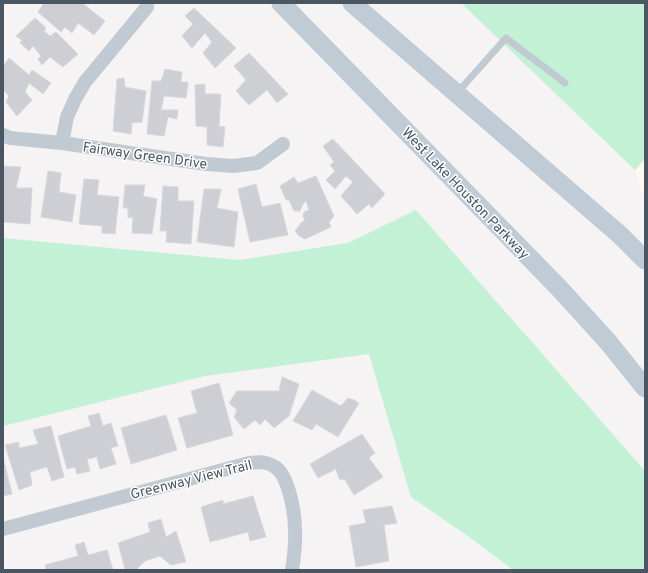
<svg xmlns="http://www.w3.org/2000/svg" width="648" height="573" viewBox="0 0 648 573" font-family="Overpass,sans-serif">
<rect width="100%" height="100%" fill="#f5f3f3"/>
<path fill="#fdf9ef" d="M645,159V202L635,170Z"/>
<g fill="#c3f1d5">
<path d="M461,3H645V159L635,170Z"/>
<path d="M416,210L645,471V570H513L472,539L411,497L369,354L205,376L3,426V238L239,260L348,243Z"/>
</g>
<g fill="#cdcfd5" stroke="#d7d9de">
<path d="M44,3H82L105,21L94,35L78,23L72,33L65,27L61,32L38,12Z"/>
<path d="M194,8L236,48L215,68L203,53L212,42L205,33L192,48L182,36L193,24L185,16Z"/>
<path d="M35,18L46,28L44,31L50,36L56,32L78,54L63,67L50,57L42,65L38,59L41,56L33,46L29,51L20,43L22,40L16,36Z"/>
<path d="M249,53L288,94L277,103L267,90L249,105L236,91L246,80L234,66Z"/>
<path d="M9,58L29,75L32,70L51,83L43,94L29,83L25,92L32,100L17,116L6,102L9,96L3,90V66Z"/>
<path d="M165,69L182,72L181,82H188L186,98L164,96L161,110H178L177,119L168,117L164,136L147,134L152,81H161Z"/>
<path d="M124,78L125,87L146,91L142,122L132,123L131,134L113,131L117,79Z"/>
<path d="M205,84V94H221L219,126L225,127L223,147L207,145V127L196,126L195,85Z"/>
<path d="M333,139L385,194L372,208L369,204L357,214L341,196L353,182L346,176L335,189L326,180L335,171L330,165L334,162L323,146Z"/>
<path d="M3,166L21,167L16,188H32L30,224L3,222Z"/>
<path d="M48,171L61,173L59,192L76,195L72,222L41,217Z"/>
<path d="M316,176L334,216L329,222L331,227L305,239L299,236L295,231L301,223L305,220L303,216L304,212L309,210L306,201L303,204L300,211H294L289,200H286L280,186L294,177L298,183Z"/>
<path d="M84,179L99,180L97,195L119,197L115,234L102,233V226L79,224Z"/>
<path d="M256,184L262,207L280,203L288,235L250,242L238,189Z"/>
<path d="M125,185H145L143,196L157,199L152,234L132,233L133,217L128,218V208H123Z"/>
<path d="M163,186L178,187V201H194L191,244L166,242L167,231H160Z"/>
<path d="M204,189H221L217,208L238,212L234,247L197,242Z"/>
<path d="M282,377L299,384L289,416L274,428L265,419L260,425L255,420L244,429L234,417L237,410L229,403L237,391H279Z"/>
<path d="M219,383L233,435L187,448L178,418L197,413L191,391Z"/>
<path d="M312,390L341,406L348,398L354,400L359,403L338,437L316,424L312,430L293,421Z"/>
<path d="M99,413L103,426L111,423L118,446L111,448L116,464L100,469L97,457L87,459L90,471L77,474L75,467L67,469L58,436L91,426L88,416Z"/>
<path d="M166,415L177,450L131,464L121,428Z"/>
<path d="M51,426L64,477L52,481L47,467L30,472L32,485L19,490L5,445L19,442V448L38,444L33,430Z"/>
<path d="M362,434L375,453L369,458L383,477L354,495L345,480L339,479L336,469L318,478L310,464Z"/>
<path d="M3,457L12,494L3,496Z"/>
<path d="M253,496L266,537L250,541L248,532L210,542L201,507L223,500V504Z"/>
<path d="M392,506L397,523L384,525L389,561L356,567L349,526L366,523L363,510Z"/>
<path d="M161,519L166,537L176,531L186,562L171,565L160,556L145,561L136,570L125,569L118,543L150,532L148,523Z"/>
<path d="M84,542L88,555L107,550L113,570H46L45,565L78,556L75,545Z"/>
</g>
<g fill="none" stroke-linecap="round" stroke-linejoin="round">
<path stroke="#c1cad2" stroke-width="7" d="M457,93L506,38L565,83"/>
<g stroke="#c1cad2" stroke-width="14">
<path d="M3,135L10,138L62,143L206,164L233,166L257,163L283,144"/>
<path d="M62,143L67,117L75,99L85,82L147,7"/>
<path d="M3,529L249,463C258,462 267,461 275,467C289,476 295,514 295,530C296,544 294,557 292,570"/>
</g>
<g stroke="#c1cbd6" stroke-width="19">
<path d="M281,3L559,288L609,343L645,388"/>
<path d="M352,3L620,235L645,260"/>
</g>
</g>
<g text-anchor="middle" stroke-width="3" stroke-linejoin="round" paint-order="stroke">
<g font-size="14" fill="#4a5661" stroke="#fff">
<text transform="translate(145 155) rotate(8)" y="5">Fairway Green Drive</text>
<text transform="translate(466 193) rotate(46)" y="5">West Lake Houston Parkway</text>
<text transform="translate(191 479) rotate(-14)" y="5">Greenway View Trail</text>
</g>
</g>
<rect width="648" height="573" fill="none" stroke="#4a5661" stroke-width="8"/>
</svg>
